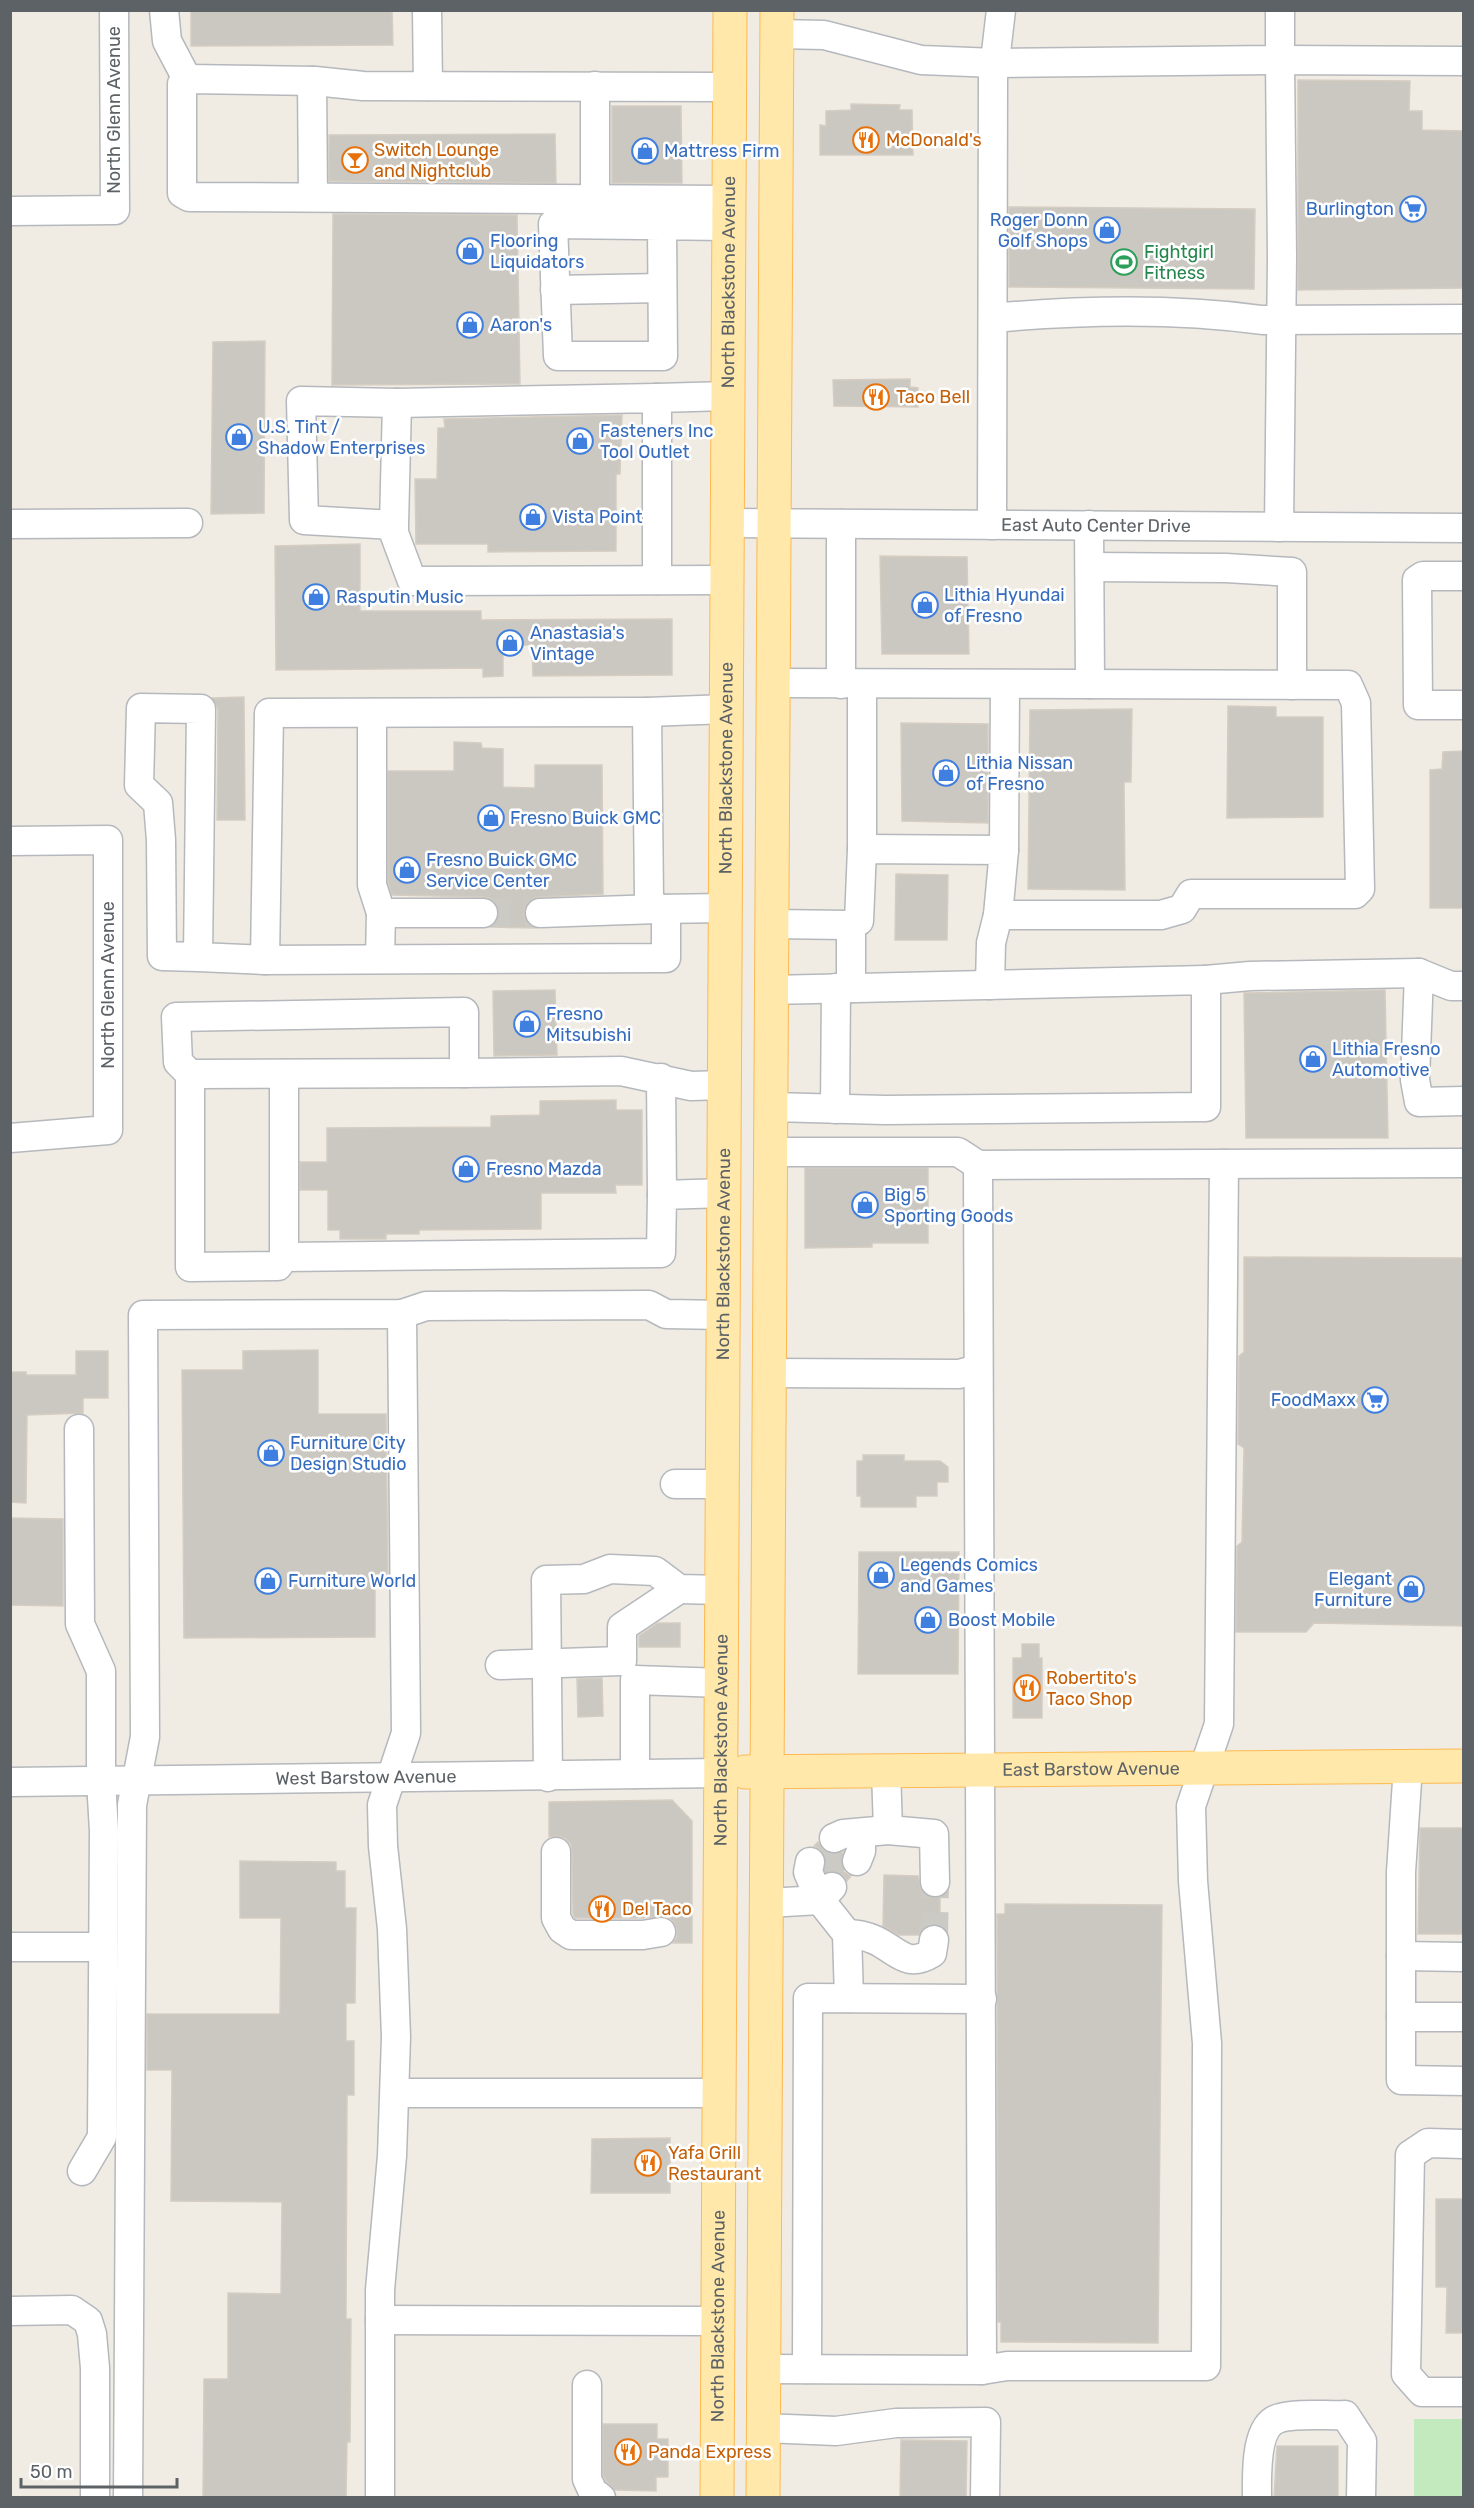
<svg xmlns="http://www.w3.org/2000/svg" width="1474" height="2508" viewBox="0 0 1474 2508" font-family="Rubik,sans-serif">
<rect width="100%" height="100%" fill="#f0ece4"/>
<rect fill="#c3eabe" x="1414" y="2419" width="49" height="78"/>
<g fill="#cbc7c1" stroke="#d5cdc2" stroke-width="1.5">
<path d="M191,10H392L393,45L191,46Z"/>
<path d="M1298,80L1410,81L1409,111H1422V130L1464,131V288L1298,290Z"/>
<path d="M851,104L900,105L899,110H912L913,155H820V125L826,126V111L851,110Z"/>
<path d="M612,106H681L682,183H612Z"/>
<path d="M555,134L556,183L329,181V135Z"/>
<path d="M1009,207L1255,209L1254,289L1009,287Z"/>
<path d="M333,214L517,215L520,384L332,385Z"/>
<path d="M265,341L264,513L211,514L213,342Z"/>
<path d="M910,379V387L918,388V407L834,406L833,380Z"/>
<path d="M622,415L620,474H616V551L488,552V544H416L415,479H437L438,428H445L444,419Z"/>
<path d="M360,544V611H481V620L672,619V675L533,676L532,645H503V676L483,677V668L276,670L275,546Z"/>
<path d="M880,556L967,557L969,654H882Z"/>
<path d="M244,697L245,820H217L218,709L212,698Z"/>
<path d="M1228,706L1276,707V717H1323V817L1227,818Z"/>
<path d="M1132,709L1131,782H1124L1125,890L1028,889L1030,710Z"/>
<path d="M901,723L988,724V823L902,821Z"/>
<path d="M454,742L481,743L482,748L503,749V787L535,788V765H602L603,894L539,897L532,899L525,906L524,914L526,922L535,928L491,927L498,921L499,912L498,905L492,899L484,897L392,895L388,882V771H454Z"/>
<path d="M1464,751V908H1430V770L1442,769L1443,752Z"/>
<path d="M896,874L948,875L947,940H895Z"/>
<path d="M555,990L557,1055L494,1056L493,991Z"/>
<path d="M1385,990L1388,1138H1246L1244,993Z"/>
<path d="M616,1100V1110H642V1185H615L616,1193H541V1229L419,1230V1234H386V1239H340V1230H328V1190H300V1162H327V1128L491,1127V1116L540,1115V1101Z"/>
<path d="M805,1168H928V1243H872V1247L805,1248Z"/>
<path d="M1244,1257L1464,1258V1626L1314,1623L1306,1632H1236L1237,1546L1242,1542L1244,1448L1238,1444L1239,1356L1244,1352Z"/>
<path d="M318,1350V1414H386L388,1585H375V1637L184,1638L182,1370H243V1351Z"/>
<path d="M76,1351H108V1398H83V1413L27,1415L26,1503L10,1502V1372H26V1375H76Z"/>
<path d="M863,1455H904V1461H940L948,1467V1482H937V1496H916V1507H861V1496H857V1461H863Z"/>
<path d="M10,1518L63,1519V1606L10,1605Z"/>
<path d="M859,1552H959L958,1674H858Z"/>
<path d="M658,1623H680V1647H639V1636Z"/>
<path d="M1022,1644H1039V1658H1042V1718H1013V1658H1022Z"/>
<path d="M602,1678L603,1716L578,1717L577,1679Z"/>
<path d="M672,1800L692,1821V1943H673L677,1937V1929L673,1921L666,1916L642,1918H575L573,1914L572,1851L571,1844L565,1838L557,1836L549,1837V1802Z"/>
<path d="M1420,1828H1464V1934H1418Z"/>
<path d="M818,1842L825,1852L833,1854L843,1852L841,1864L844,1872L851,1876L847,1881L843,1875L836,1871L826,1872L825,1856L820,1849L814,1846Z"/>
<path d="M240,1861L336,1862V1871H345V1908H356L355,2003H346V2041H354V2095H347L346,2319H351L350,2442H347L346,2498H203L204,2379H228V2293L281,2294L282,2202L171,2201L172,2070H147V2014H280L281,1918H240Z"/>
<path d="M884,1875L918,1876L921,1891L928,1897H940V1925H928L919,1935H899L883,1926Z"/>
<path d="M1005,1904L1162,1905L1158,2343L1001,2342V2322H998L997,1914H1005Z"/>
<path d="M670,2138V2193H591L592,2139Z"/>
<path d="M1436,2199H1464V2333H1446L1447,2287H1436Z"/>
<path d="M603,2424H657V2439H668V2477H656V2491L615,2490L606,2481L603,2475Z"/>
<path d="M901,2440L967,2441L966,2498H900Z"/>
<path d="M1277,2446H1338V2498H1274Z"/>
</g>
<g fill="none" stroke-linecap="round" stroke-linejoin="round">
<g stroke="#cbcac4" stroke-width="28" stroke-dasharray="28 14" stroke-linecap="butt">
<path d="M483,913H540"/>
<path d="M821,1873L845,1849"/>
<path d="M934,1940L935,1882"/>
</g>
<g stroke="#b5b8bc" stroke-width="31">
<g id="minor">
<path d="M164,10L167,41L187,79"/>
<path d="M427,10L428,86"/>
<path d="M777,34L824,35L921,60L995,63L1280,60V10"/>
<path d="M312,81L313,197"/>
<path d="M595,199V86"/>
<path d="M729,200L189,197L182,193V84L187,79L315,81L363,86L730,87"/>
<path d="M10,211L115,210L114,10"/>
<path d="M662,225L663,356H558L553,224L729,226"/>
<path d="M555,290L662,288"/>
<path d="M993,318C1081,310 1174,308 1262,320L1464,319"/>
<path d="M657,398L728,396"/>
<path d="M397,403L657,398V580"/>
<path id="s1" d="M728,523L1464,528"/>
<path d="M10,524L188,523"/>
<path d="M841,524V684"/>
<path d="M394,525L304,520L301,401L397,403L394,525V533L412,581L728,580"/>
<path d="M992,525L993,78L1001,10"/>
<path d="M1089,525L1090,684"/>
<path d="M1279,527L1282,257L1280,60L1464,61"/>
<path d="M1090,567L1226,568L1292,572V685"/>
<path d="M1464,576H1423L1417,580L1418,705H1464"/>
<path d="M862,684V849"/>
<path d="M647,712L269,713L265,960L666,958V909"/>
<path d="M372,713V885L381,913"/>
<path d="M10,841L108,840V1130L10,1138"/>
<path d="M1004,850L1005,684"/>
<path d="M726,908L657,909L649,899L647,712L727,709"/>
<path d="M540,913L657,909"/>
<path d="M772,924L847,925L859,921L862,849L1004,850L998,915H1161L1182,909L1191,894H1355L1360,889L1356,703L1348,685L773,683"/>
<path d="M851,924V988"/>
<path d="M198,957L162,956L161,840L158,803L139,785L141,708L201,709L198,957L265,960"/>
<path d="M380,959L381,913H483"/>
<path d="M1419,973L1415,1080L1419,1102L1464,1101"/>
<path d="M1206,980L1250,976L1419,973L1451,986H1464"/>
<path d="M990,985L991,943L998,915"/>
<path d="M190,1074L464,1073"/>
<path d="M284,1074V1257"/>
<path d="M661,1078L662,1195"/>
<path d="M771,1107L885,1110L1206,1107V980L771,990"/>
<path d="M835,1109L836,988"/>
<path d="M771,1152H958L978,1165L1464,1163"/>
<path d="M978,1165L982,2370"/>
<path d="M725,1193L662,1195L661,1253L284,1257L278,1266L190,1267V1074L178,1062L176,1017L464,1012V1073L621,1071L691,1086L725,1085"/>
<path d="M769,1373L959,1374L978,1369"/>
<path d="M79,1429L80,1624L101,1671V1781L104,1831L102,2137L82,2171"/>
<path d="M675,1484H723"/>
<path d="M500,1665L622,1661V1627L679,1589"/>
<path d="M1408,1766L1401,1872V1956L1464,1957"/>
<path d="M886,1770L888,1830"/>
<path d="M635,1774V1680L722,1683"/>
<path d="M548,1777L546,1580L584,1579L610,1569L655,1571L679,1589L722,1590"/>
<path id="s2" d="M10,1782L721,1773"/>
<path d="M834,1838L843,1834L888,1830L934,1834L935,1882"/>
<path d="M556,1852V1918L562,1929L571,1935H643L661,1932"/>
<path d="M857,1861L861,1851V1834"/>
<path d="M810,1862L808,1872L820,1900L832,1887"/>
<path d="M767,1903L820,1900L847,1934L849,1998"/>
<path d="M847,1934C857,1934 866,1936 875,1940C897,1950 906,1969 932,1953L934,1940"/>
<path d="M10,1947H103"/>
<path d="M1401,1956V2080L1464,2081"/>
<path d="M1401,2017H1464"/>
<path d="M395,2093H719"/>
<path d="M1464,2144L1428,2143L1410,2155L1406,2374L1422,2392H1464"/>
<path d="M10,2311L72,2310L88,2321L92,2334L95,2368V2498"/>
<path d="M380,2320L718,2321"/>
<path d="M764,2369L982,2370L1007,2366H1206L1207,2043L1193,1881L1191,1806L1219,1724L1224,1164"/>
<path d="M807,2369L808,1998L982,1999"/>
<path d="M587,2385V2479L593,2492L601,2498"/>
<path d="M764,2428L836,2431L896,2423L986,2422L985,2498"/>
<path d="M128,2498L132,1805L145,1737L143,1315L402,1314L426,1306L649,1305L666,1314L724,1315"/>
<path d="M380,2498V2290L392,2156L396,2037L392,1929L383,1846L382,1805L406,1733L402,1314"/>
<path d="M1257,2498C1257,2477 1254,2424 1280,2418C1296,2413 1328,2416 1345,2415L1362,2441L1361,2498"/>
</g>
</g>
<g stroke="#feb94f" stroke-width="35">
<g id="major">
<path id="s3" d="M745,1772L1464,1766"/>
<path id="s4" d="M717,2498L730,10"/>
<path d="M763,2498L777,10"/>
</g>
</g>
<use href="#minor" stroke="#fff" stroke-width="28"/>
<use href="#major" stroke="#ffe8aa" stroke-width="33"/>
</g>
<defs>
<g id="restaurant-ring" transform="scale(1.35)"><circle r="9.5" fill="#fff" stroke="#e8710a" stroke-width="1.5"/><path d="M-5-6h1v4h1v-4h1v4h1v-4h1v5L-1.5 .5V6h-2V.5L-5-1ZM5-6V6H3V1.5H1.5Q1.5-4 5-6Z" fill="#e8710a"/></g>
<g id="shop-ring" transform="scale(1.35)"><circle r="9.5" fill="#fff" stroke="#3f7fe0" stroke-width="1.5"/><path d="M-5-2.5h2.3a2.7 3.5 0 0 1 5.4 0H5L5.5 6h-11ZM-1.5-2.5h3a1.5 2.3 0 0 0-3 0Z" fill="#3f7fe0"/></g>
<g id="bar-ring" transform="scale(1.35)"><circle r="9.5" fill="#fff" stroke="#e8710a" stroke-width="1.5"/><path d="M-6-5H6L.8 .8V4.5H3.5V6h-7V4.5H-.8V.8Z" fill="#e8710a"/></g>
<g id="supermarket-ring" transform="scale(1.35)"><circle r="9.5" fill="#fff" stroke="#3f7fe0" stroke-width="1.5"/><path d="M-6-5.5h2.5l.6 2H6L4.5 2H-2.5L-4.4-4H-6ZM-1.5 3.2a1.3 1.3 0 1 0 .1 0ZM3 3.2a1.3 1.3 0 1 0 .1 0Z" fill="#3f7fe0"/></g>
<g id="stadium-ring" transform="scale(1.35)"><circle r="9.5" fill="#fff" stroke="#2e9e5b" stroke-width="1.5"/><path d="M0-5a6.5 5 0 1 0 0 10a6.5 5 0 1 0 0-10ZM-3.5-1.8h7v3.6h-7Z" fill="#2e9e5b"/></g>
</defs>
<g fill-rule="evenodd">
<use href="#restaurant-ring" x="866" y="140"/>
<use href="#shop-ring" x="645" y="151"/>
<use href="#bar-ring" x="355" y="160"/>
<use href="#supermarket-ring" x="1413" y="209"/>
<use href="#shop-ring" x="1107" y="230"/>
<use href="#shop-ring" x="470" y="251"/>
<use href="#stadium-ring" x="1124" y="262"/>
<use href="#shop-ring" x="470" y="325"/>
<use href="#restaurant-ring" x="876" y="397"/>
<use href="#shop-ring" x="239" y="437"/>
<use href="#shop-ring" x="580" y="441"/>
<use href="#shop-ring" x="533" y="517"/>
<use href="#shop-ring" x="316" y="597"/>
<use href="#shop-ring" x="925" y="605"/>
<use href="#shop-ring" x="510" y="643"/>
<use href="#shop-ring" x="946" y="773"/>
<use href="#shop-ring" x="491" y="818"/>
<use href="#shop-ring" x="407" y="870"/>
<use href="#shop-ring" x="527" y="1024"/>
<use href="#shop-ring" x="1313" y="1059"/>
<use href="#shop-ring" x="466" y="1169"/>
<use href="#shop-ring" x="865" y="1205"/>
<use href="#supermarket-ring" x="1375" y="1400"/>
<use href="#shop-ring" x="271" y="1453"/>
<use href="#shop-ring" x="881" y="1575"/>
<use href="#shop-ring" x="268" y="1581"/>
<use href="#shop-ring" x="1411" y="1589"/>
<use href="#shop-ring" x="928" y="1620"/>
<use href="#restaurant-ring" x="1027" y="1688"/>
<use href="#restaurant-ring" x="602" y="1909"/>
<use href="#restaurant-ring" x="648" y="2163"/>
<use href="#restaurant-ring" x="628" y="2452"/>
</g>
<g text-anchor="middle" stroke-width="5" stroke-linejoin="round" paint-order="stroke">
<g font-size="18" fill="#5c6266" stroke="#fff">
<text transform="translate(114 110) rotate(-90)" y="6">North Glenn Avenue</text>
<text dy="6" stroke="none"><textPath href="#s4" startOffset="2216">North Blackstone Avenue</textPath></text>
<text dy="6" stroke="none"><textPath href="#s1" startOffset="368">East Auto Center Drive</textPath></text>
<text dy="6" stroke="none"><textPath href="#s4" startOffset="1730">North Blackstone Avenue</textPath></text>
<text transform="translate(108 985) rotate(-90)" y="6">North Glenn Avenue</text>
<text dy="6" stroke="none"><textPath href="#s4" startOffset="1244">North Blackstone Avenue</textPath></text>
<text dy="6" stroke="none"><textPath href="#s4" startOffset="758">North Blackstone Avenue</textPath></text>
<text dy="6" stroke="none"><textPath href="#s3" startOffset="346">East Barstow Avenue</textPath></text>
<text dy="6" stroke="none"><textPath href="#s2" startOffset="356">West Barstow Avenue</textPath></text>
<text dy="6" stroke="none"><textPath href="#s4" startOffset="182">North Blackstone Avenue</textPath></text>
</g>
<g font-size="18" fill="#c56008" stroke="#fff" text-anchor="start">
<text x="886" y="146">McDonald's</text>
<text x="374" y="156">Switch Lounge<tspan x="374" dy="21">and Nightclub</tspan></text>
<text x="896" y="403">Taco Bell</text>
<text x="1046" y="1684">Robertito's<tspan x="1046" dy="21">Taco Shop</tspan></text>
<text x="622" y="1915">Del Taco</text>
<text x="668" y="2159">Yafa Grill<tspan x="668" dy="21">Restaurant</tspan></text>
<text x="648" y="2458">Panda Express</text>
</g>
<g font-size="18" fill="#366cbe" stroke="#fff" text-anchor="start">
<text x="664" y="157">Mattress Firm</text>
<text x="1394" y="215" text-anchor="end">Burlington</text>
<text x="1088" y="226" text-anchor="end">Roger Donn<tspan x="1088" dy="21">Golf Shops</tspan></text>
<text x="490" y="247">Flooring<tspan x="490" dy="21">Liquidators</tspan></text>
<text x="490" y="331">Aaron's</text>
<text x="258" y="433">U.S. Tint /<tspan x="258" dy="21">Shadow Enterprises</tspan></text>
<text x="600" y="437">Fasteners Inc<tspan x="600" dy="21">Tool Outlet</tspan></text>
<text x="552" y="523">Vista Point</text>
<text x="944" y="601">Lithia Hyundai<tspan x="944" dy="21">of Fresno</tspan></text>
<text x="336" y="603">Rasputin Music</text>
<text x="530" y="639">Anastasia's<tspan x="530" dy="21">Vintage</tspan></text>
<text x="966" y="769">Lithia Nissan<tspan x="966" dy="21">of Fresno</tspan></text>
<text x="510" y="824">Fresno Buick GMC</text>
<text x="426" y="866">Fresno Buick GMC<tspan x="426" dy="21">Service Center</tspan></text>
<text x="546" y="1020">Fresno<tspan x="546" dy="21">Mitsubishi</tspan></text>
<text x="1332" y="1055">Lithia Fresno<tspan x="1332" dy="21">Automotive</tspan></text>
<text x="486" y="1175">Fresno Mazda</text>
<text x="884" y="1201">Big 5<tspan x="884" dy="21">Sporting Goods</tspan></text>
<text x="1356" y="1406" text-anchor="end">FoodMaxx</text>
<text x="290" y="1449">Furniture City<tspan x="290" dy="21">Design Studio</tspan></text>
<text x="900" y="1571">Legends Comics<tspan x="900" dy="21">and Games</tspan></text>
<text x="1392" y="1585" text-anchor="end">Elegant<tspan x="1392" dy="21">Furniture</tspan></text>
<text x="288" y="1587">Furniture World</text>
<text x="948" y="1626">Boost Mobile</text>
</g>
<g font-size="18" fill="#27864d" stroke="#fff" text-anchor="start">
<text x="1144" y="258">Fightgirl<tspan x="1144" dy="21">Fitness</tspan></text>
</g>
</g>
<rect width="1474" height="2508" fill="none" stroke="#5c6266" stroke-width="24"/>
<path d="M21 2478v9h156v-9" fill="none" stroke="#5c6266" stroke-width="3"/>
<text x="30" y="2478" font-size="18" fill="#5c6266" stroke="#ffffff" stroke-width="4.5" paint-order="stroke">50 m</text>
</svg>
